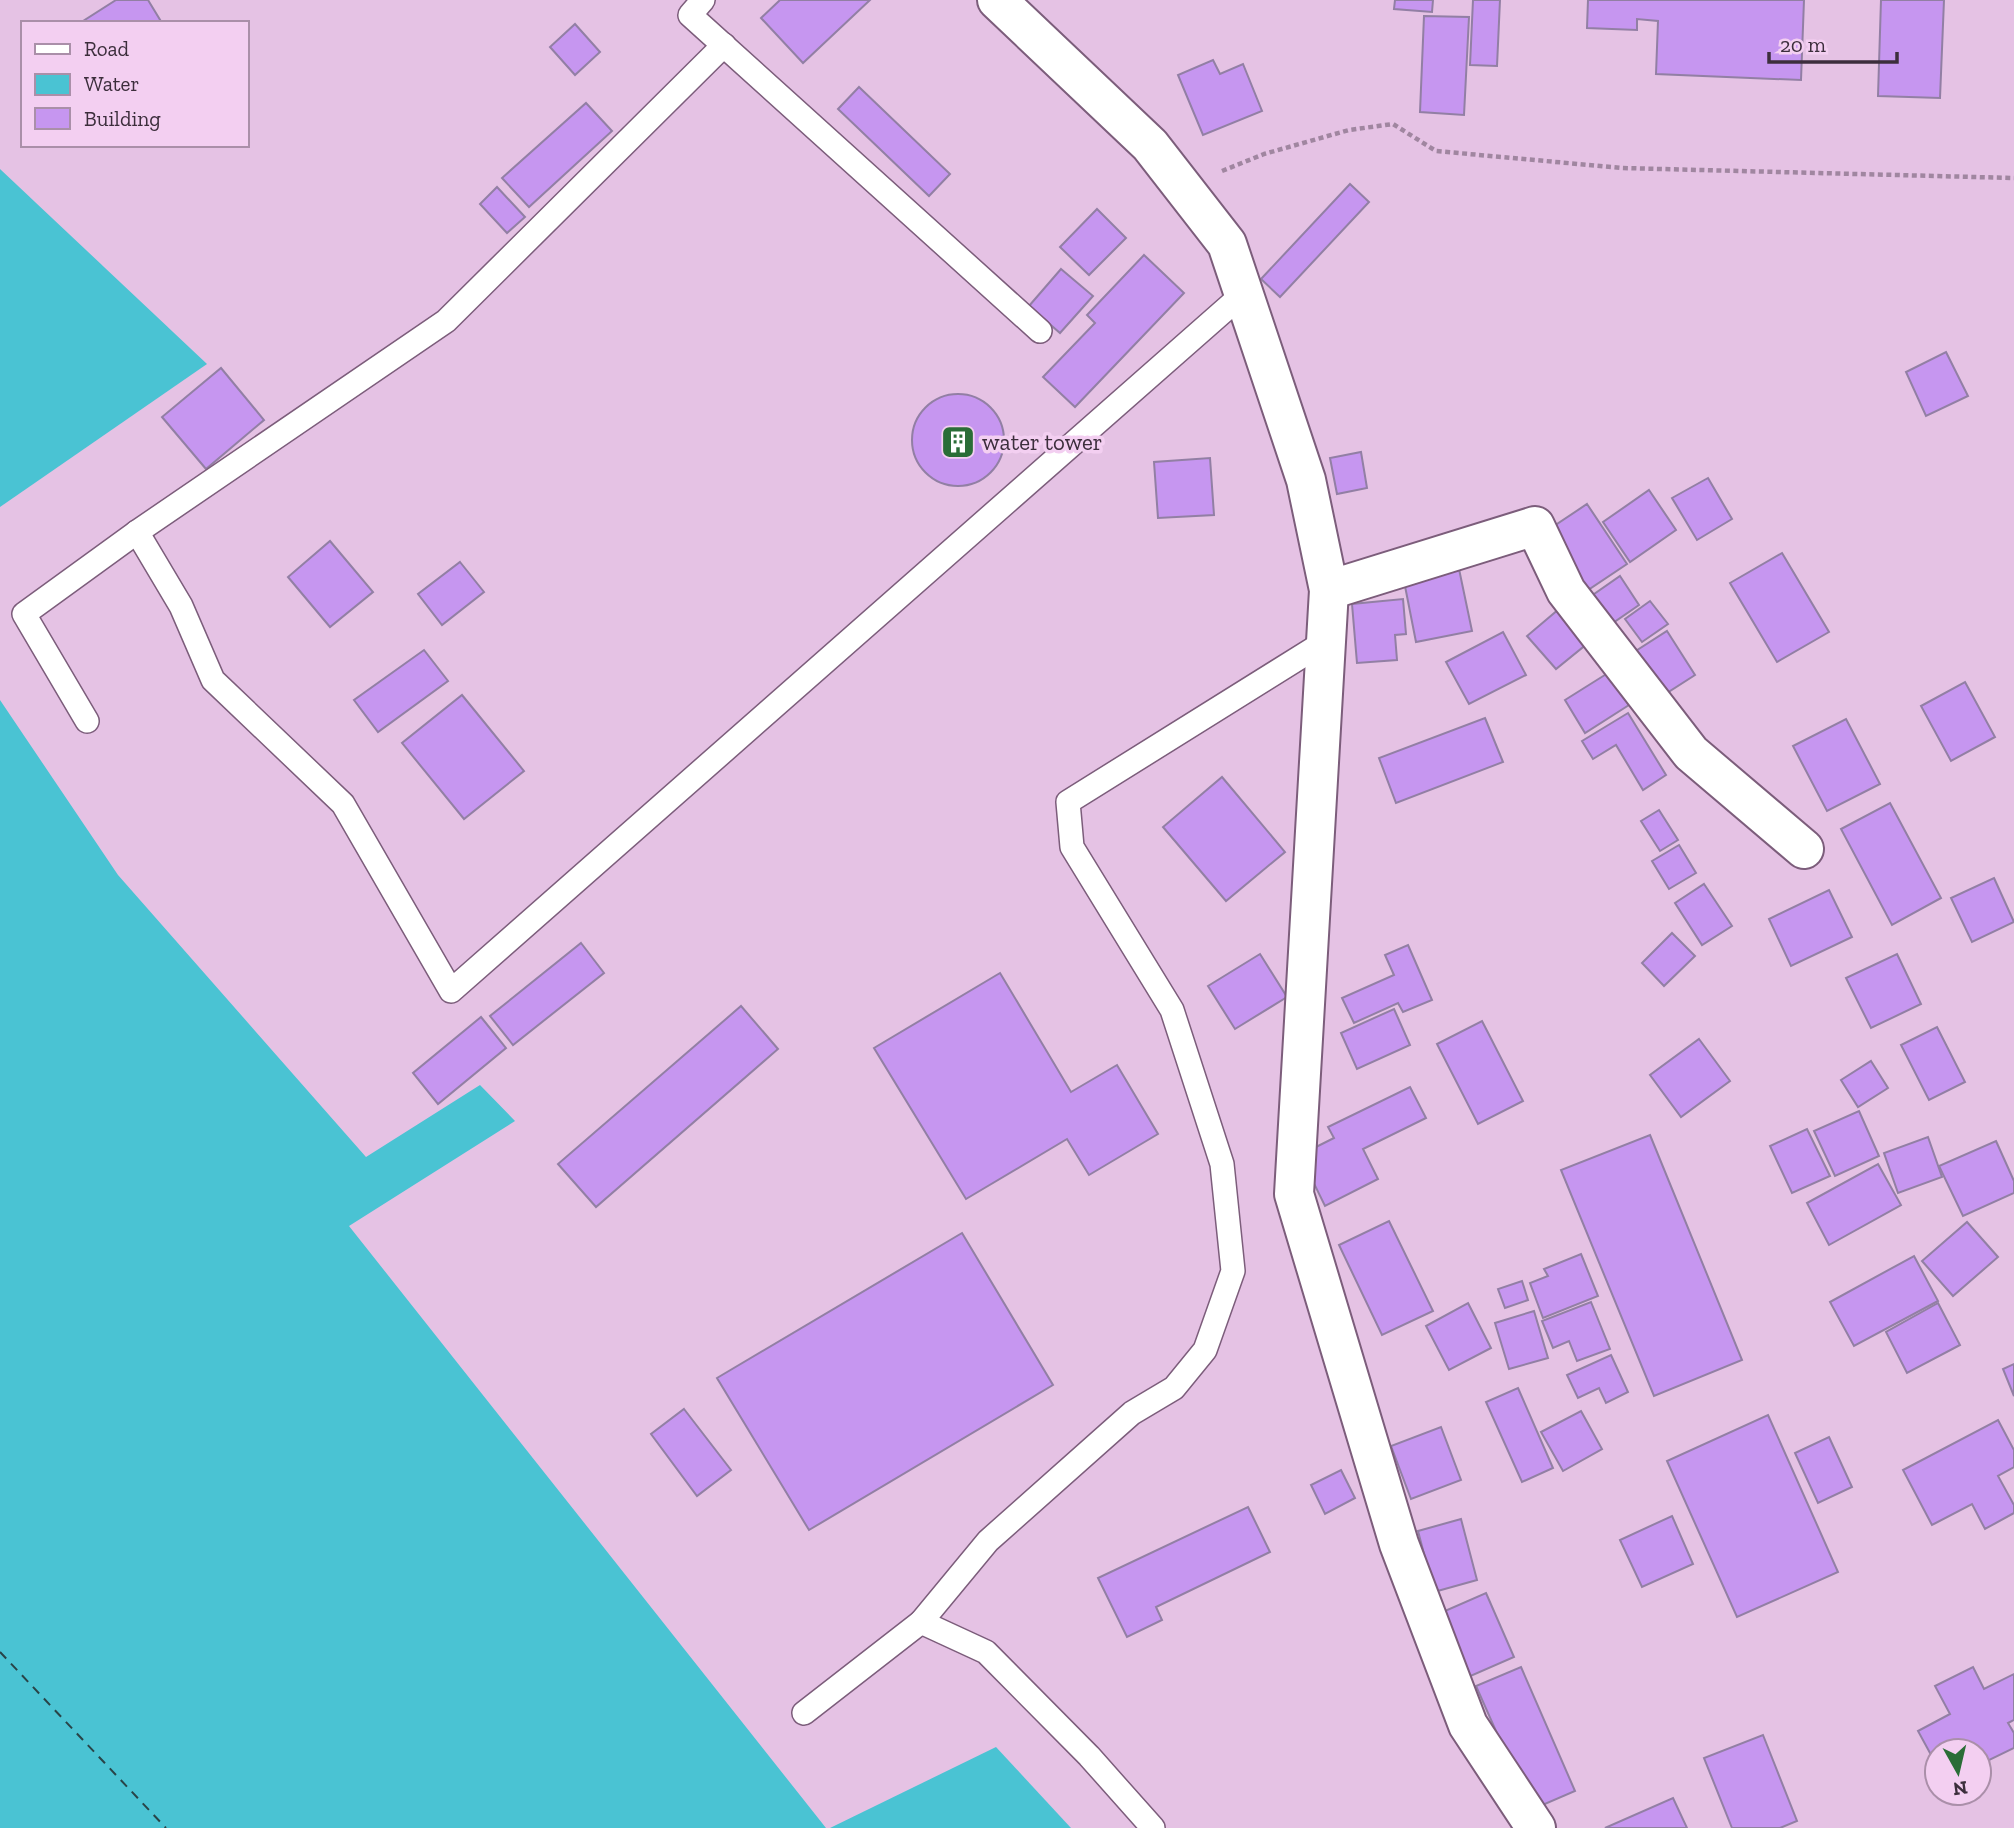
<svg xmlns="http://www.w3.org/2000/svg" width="2014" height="1828" viewBox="0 0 2014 1828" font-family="'Zilla Slab',serif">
<rect width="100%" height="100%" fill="#e5c2e4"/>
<g fill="#4ac3d3">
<path d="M0,169L207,364L0,507Z"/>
<path d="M0,700L118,875L366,1157L480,1085L515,1121L349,1226L826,1828H0Z"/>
<path d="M996,1747L1071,1828H830Z"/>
</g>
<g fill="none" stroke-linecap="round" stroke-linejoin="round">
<path stroke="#294448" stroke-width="2" stroke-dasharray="9 7" stroke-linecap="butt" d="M0,1652L166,1828"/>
</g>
<g fill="#c696f0" stroke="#927fa4" stroke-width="2">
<path d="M116,0H148L162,23H80Z"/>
<path d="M780,0H870L803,63L761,18Z"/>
<path d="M1395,0H1433L1432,12L1394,9Z"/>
<path d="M1473,0H1500L1497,66L1470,65Z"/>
<path d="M1588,0H1804L1801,80L1656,74L1658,21L1637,19V30L1587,28Z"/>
<path d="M1881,0H1944L1940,98L1878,96Z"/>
<path d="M1424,16L1469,17L1464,115L1420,112Z"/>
<path d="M575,24L600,52L575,75L550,47Z"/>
<path d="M1213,60L1220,74L1243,64L1262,111L1203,135L1178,75Z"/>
<path d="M859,87L950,174L929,196L838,109Z"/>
<path d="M586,103L612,131L529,207L502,178Z"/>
<path d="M1350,184L1369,202L1280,297L1261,279Z"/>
<path d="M497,187L525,217L507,233L480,204Z"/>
<path d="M1097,209L1126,238L1089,275L1060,247Z"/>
<path d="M1144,255L1184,293L1075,407L1043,377L1095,323L1087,315Z"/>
<path d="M1061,269L1093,296L1060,333L1029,306Z"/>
<path d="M1946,352L1968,396L1926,416L1906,372Z"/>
<path d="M221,368L264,420L206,469L162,417Z"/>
<circle cx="958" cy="440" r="46"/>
<path d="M1361,452L1367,488L1337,494L1330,458Z"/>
<path d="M1210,458L1214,515L1158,518L1154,462Z"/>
<path d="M1708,478L1732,519L1697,540L1672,498Z"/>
<path d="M1649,490L1676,530L1630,562L1603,522Z"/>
<path d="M1587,504L1627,564L1585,592L1545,532Z"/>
<path d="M330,541L373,592L330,627L288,577Z"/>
<path d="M1782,553L1829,632L1777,662L1730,583Z"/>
<path d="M460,562L484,592L442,625L418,594Z"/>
<path d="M1459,569L1472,631L1416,642L1404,581Z"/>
<path d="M1620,576L1639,605L1607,627L1587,599Z"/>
<path d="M1403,599L1406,634L1395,635L1397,660L1357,663L1352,604Z"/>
<path d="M1650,601L1668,624L1642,642L1625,619Z"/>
<path d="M1559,609L1588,643L1556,669L1527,636Z"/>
<path d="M1667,631L1695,675L1659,698L1631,654Z"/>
<path d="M1503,632L1526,675L1469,704L1446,662Z"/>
<path d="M424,650L448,681L378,732L354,700Z"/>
<path d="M1608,673L1629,705L1585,733L1565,700Z"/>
<path d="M1965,682L1995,737L1951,761L1921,706Z"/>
<path d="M462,695L524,771L464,819L402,743Z"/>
<path d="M1628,713L1666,775L1643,790L1616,745L1593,759L1582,741Z"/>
<path d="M1485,718L1503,762L1396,803L1379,758Z"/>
<path d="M1846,719L1880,784L1827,811L1793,746Z"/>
<path d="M1222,777L1285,852L1226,901L1163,827Z"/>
<path d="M1890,803L1941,898L1892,925L1841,829Z"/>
<path d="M1659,810L1678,840L1660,851L1641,821Z"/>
<path d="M1679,845L1696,873L1669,889L1652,861Z"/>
<path d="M1994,878L2014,922L1972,942L1951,898Z"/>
<path d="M1704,884L1732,926L1702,945L1675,903Z"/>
<path d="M1829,890L1852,937L1791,966L1769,919Z"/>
<path d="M1672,933L1695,956L1664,986L1642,963Z"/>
<path d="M581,943L604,973L513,1045L490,1016Z"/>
<path d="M1408,945L1432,1000L1403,1012L1398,1003L1354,1023L1342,998L1394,975L1385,955Z"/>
<path d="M1260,954L1287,997L1235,1029L1208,986Z"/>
<path d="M1897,954L1921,1004L1871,1028L1846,978Z"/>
<path d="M1000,973L1071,1092L1117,1065L1158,1134L1089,1175L1067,1139L966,1199L874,1048Z"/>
<path d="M741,1006L778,1049L596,1207L558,1164Z"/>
<path d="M1394,1009L1410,1045L1357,1069L1341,1033Z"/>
<path d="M481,1017L506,1048L438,1104L413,1073Z"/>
<path d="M1482,1021L1523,1101L1478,1124L1437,1044Z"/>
<path d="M1937,1027L1965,1082L1929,1100L1901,1045Z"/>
<path d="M1699,1039L1730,1081L1681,1117L1650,1075Z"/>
<path d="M1871,1061L1888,1088L1858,1107L1841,1080Z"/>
<path d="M1410,1087L1426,1118L1363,1149L1378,1179L1325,1206L1300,1155L1334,1138L1328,1127Z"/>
<path d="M1859,1111L1879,1156L1835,1176L1814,1131Z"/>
<path d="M1807,1129L1830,1176L1792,1193L1770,1146Z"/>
<path d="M1650,1135L1742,1360L1654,1396L1561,1170Z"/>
<path d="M1928,1137L1942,1177L1898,1193L1884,1153Z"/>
<path d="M1996,1141L2014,1181V1193L1963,1216L1939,1166Z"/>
<path d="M1878,1164L1901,1205L1829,1245L1807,1203Z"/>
<path d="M1389,1221L1433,1311L1382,1335L1339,1245Z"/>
<path d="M1967,1222L1998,1257L1953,1296L1922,1261Z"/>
<path d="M962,1233L1053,1385L809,1530L717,1378Z"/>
<path d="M1581,1254L1598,1296L1543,1318L1530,1283L1548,1276L1544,1269Z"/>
<path d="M1914,1256L1938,1301L1854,1346L1830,1302Z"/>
<path d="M1522,1281L1528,1300L1505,1308L1498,1289Z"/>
<path d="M1591,1302L1610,1349L1577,1361L1569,1341L1553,1348L1542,1321Z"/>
<path d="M1468,1303L1491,1348L1449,1370L1426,1326Z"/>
<path d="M1938,1303L1960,1345L1907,1373L1886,1332Z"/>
<path d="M1534,1311L1548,1358L1509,1369L1495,1323Z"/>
<path d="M1611,1355L1628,1392L1606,1403L1599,1388L1578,1398L1567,1375Z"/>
<path d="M2014,1364V1396L2003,1369Z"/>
<path d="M1518,1388L1553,1468L1522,1482L1486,1402Z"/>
<path d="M684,1409L731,1470L697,1496L651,1434Z"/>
<path d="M1581,1411L1602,1449L1563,1471L1541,1432Z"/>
<path d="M1768,1415L1838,1572L1737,1617L1667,1461Z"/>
<path d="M1998,1420L2014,1450V1467L1998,1476L2014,1505V1513L1985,1529L1972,1504L1932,1525L1903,1470Z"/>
<path d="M1441,1427L1461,1480L1411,1499L1391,1446Z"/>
<path d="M1829,1437L1852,1487L1818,1503L1795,1453Z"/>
<path d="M1341,1470L1355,1498L1325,1514L1311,1485Z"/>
<path d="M1248,1507L1270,1552L1156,1607L1162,1620L1127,1637L1098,1578Z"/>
<path d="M1672,1516L1693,1564L1642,1587L1620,1540Z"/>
<path d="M1461,1519L1477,1580L1434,1592L1418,1531Z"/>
<path d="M1486,1593L1514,1657L1466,1678L1438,1614Z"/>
<path d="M1521,1667L1575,1791L1531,1810L1476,1686Z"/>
<path d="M1973,1667L1984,1689L2014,1674V1720L2008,1723L2014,1733V1748L1979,1765V1751H1937L1936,1764L1918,1731L1950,1714L1935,1686Z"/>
<path d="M1763,1735L1797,1821L1780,1828H1732L1704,1758Z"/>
<path d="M1673,1798L1687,1828H1605Z"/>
</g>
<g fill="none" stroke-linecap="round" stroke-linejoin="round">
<g stroke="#7c5d7b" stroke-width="26">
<g id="service">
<path d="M703,0L690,15L1040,331"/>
<path d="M137,532L181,606L213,680L343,804L451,991L1243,294"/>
<path d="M87,721L24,614L137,532L446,321L724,45"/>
<path d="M921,1622L986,1652L1089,1756L1153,1828"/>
<path d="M804,1713L921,1622L988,1541L1132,1413L1174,1388L1205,1350L1233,1271L1222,1164L1172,1010L1072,847L1068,802L1326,641"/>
</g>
</g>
<g stroke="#7c5d7b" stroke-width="42">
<path id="minor" d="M1329,590L1535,526L1566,591L1691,753L1804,849"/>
</g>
<g stroke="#7c5d7b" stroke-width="42">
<path id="tertiary" d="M997,0L1150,145L1227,244L1306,480L1329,590L1294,1194L1399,1544L1468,1725L1536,1828"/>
</g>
<path stroke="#a086a0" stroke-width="4.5" stroke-dasharray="5 3.5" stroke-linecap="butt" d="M1222,171L1264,154L1349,130L1393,124L1436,151L1622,168L2014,178"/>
<use href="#service" stroke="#fff" stroke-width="23"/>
<use href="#minor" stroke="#fff" stroke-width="38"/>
<use href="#tertiary" stroke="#fff" stroke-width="38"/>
</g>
<defs>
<g id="building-square" transform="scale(1.75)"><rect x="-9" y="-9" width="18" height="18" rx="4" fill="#2a6d37" stroke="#f3cff1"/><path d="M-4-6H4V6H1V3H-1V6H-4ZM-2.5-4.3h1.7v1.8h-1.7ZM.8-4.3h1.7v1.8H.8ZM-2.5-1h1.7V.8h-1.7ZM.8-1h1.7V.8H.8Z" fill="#fff"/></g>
</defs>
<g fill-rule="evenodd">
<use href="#building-square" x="958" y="442"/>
</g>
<g text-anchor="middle" stroke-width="7" stroke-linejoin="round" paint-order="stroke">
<g font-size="23" fill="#3c2e3c" stroke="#f3cff1" text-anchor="start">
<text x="982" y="450">water tower</text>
</g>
</g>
<rect x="21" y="21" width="228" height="126" fill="#f3cff1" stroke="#aa8fa9" stroke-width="2"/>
<rect x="35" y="44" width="35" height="10" fill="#ffffff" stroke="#aa8fa9" stroke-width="2"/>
<text x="84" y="56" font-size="21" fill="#3c2e3c">Road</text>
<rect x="35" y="74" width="35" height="21" fill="#4ac3d3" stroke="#aa8fa9" stroke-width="2"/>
<text x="84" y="91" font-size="21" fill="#3c2e3c">Water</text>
<rect x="35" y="108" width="35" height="21" fill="#c696f0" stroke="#aa8fa9" stroke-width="2"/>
<text x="84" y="126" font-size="21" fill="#3c2e3c">Building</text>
<g transform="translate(1958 1772) rotate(172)"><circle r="33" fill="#f3cff1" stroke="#aa8fa9" stroke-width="2"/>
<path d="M0-5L12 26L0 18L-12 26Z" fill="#2a6d37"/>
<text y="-10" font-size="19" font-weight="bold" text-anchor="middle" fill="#3c2e3c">N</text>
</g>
<path d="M1769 52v10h128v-10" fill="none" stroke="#3c2e3c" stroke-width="3.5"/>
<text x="1780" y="52" font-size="21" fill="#3c2e3c" stroke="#f3cff1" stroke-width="5" paint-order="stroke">20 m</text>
</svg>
